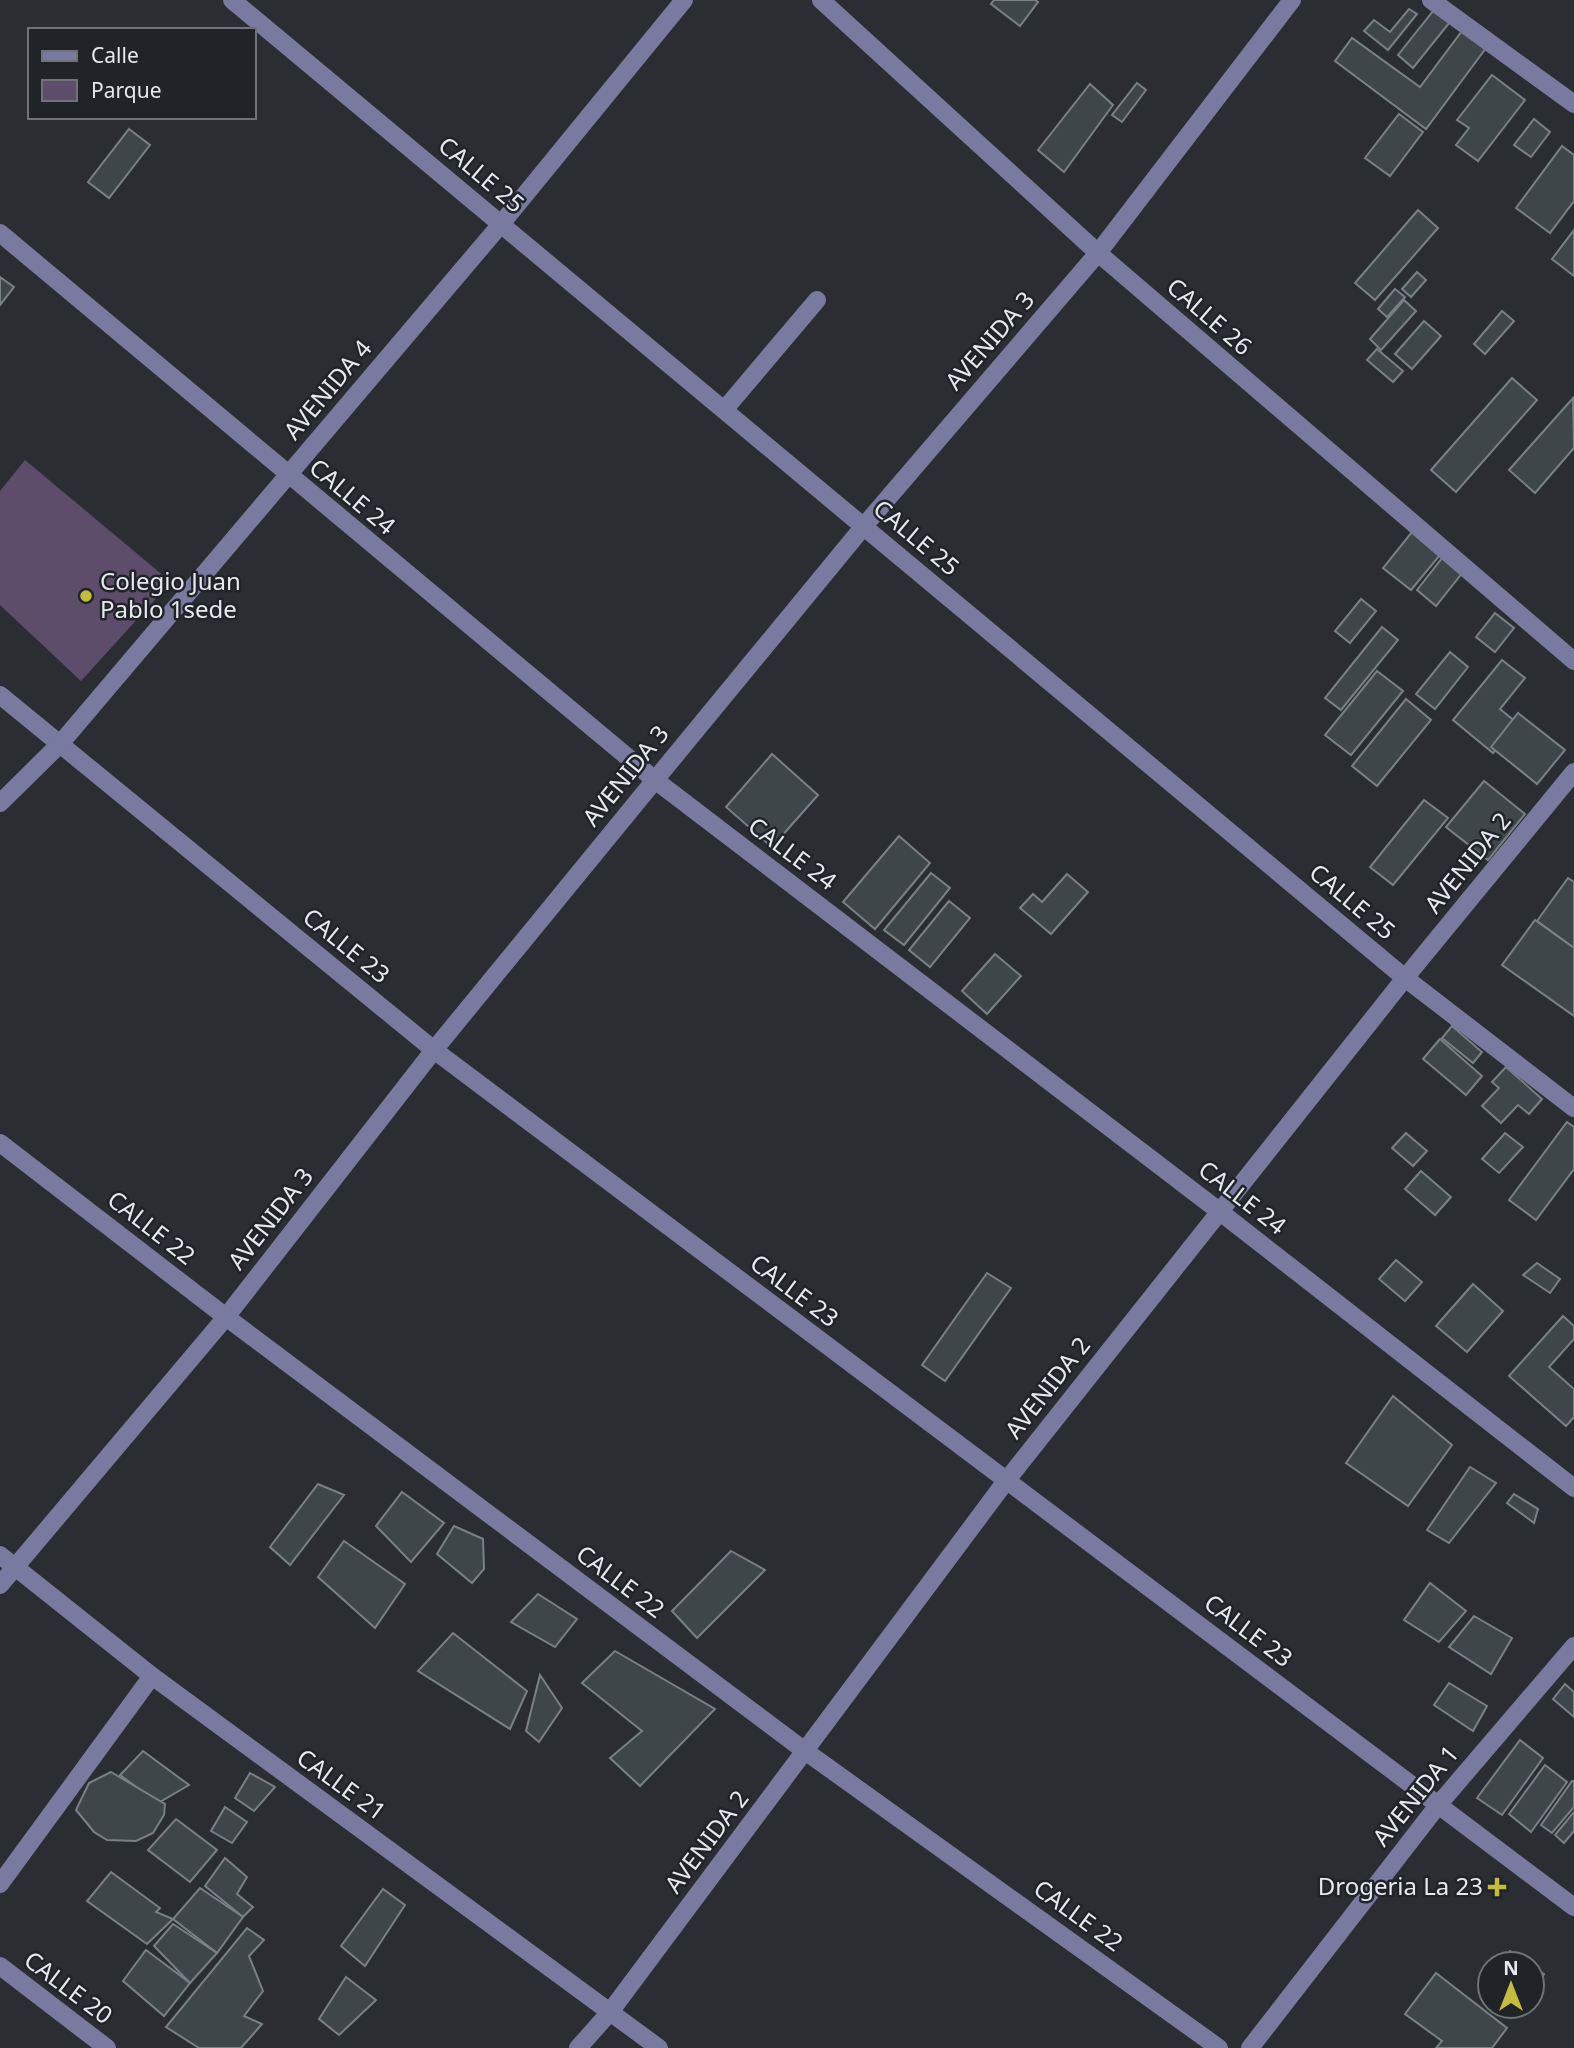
<svg xmlns="http://www.w3.org/2000/svg" width="1574" height="2048" viewBox="0 0 1574 2048" font-family="'Noto Sans',sans-serif">
<rect width="100%" height="100%" fill="#2a2e33"/>
<path fill="#5e4c6b" d="M25,460L171,582L81,681L0,605V491Z"/>
<g fill="#3e4649" stroke="#798185" stroke-width="2">
<path d="M994,0H1035L1038,2L1020,26L991,4Z"/>
<path d="M1409,9L1417,14L1388,50L1364,31L1374,20L1390,32Z"/>
<path d="M1434,10L1450,22L1413,68L1398,55Z"/>
<path d="M1462,31L1486,48L1426,129L1335,61L1352,38L1420,87Z"/>
<path d="M1492,75L1525,100L1478,161L1456,145L1469,128L1457,120Z"/>
<path d="M1137,83L1146,90L1122,122L1112,115Z"/>
<path d="M1090,84L1113,105L1064,172L1038,150Z"/>
<path d="M1399,114L1423,132L1390,176L1365,158Z"/>
<path d="M1534,119L1550,132L1531,157L1514,145Z"/>
<path d="M129,129L150,145L109,198L88,182Z"/>
<path d="M1562,146L1574,155V201L1550,233L1516,208Z"/>
<path d="M1418,210L1438,228L1375,300L1355,283Z"/>
<path d="M1574,230V276L1552,259Z"/>
<path d="M1417,272L1426,280L1411,297L1402,289Z"/>
<path d="M0,277L14,287L0,305Z"/>
<path d="M1395,289L1405,297L1387,317L1378,309Z"/>
<path d="M1404,300L1416,311L1381,350L1370,339Z"/>
<path d="M1502,311L1514,321L1485,354L1474,344Z"/>
<path d="M1424,321L1441,336L1412,369L1395,354Z"/>
<path d="M1377,349L1403,371L1393,382L1367,360Z"/>
<path d="M1512,378L1537,400L1456,492L1431,470Z"/>
<path d="M1573,398L1574,448L1535,493L1509,470Z"/>
<path d="M1412,532L1440,555L1411,590L1383,568Z"/>
<path d="M1443,557L1463,572L1436,606L1417,590Z"/>
<path d="M1361,599L1376,611L1350,643L1335,631Z"/>
<path d="M1495,613L1514,628L1495,652L1476,637Z"/>
<path d="M1382,627L1398,640L1341,710L1325,698Z"/>
<path d="M1450,652L1468,667L1435,709L1416,694Z"/>
<path d="M1502,660L1525,678L1500,709L1517,723L1493,753L1453,720Z"/>
<path d="M1377,671L1403,691L1351,755L1325,735Z"/>
<path d="M1406,699L1431,720L1377,786L1352,766Z"/>
<path d="M1518,713L1565,750L1537,784L1491,747Z"/>
<path d="M772,754L818,795L772,847L726,807Z"/>
<path d="M1484,781L1525,814L1488,860L1446,827Z"/>
<path d="M1424,800L1448,818L1393,885L1370,867Z"/>
<path d="M899,836L930,863L875,929L843,902Z"/>
<path d="M931,873L950,888L904,945L884,930Z"/>
<path d="M1067,874L1088,892L1051,934L1020,908L1033,894L1042,902Z"/>
<path d="M1568,878L1574,882V948L1537,921Z"/>
<path d="M949,901L970,918L930,967L909,950Z"/>
<path d="M1535,920L1574,948V1016L1502,965Z"/>
<path d="M995,954L1021,976L987,1014L962,991Z"/>
<path d="M1452,1026L1482,1052L1473,1063L1442,1038Z"/>
<path d="M1440,1039L1482,1076L1466,1095L1423,1059Z"/>
<path d="M1506,1067L1542,1099L1529,1114L1518,1105L1501,1123L1482,1106L1499,1088L1492,1082Z"/>
<path d="M1567,1122L1574,1127V1169L1536,1220L1509,1200Z"/>
<path d="M1406,1133L1427,1151L1413,1166L1392,1148Z"/>
<path d="M1505,1133L1523,1147L1499,1173L1482,1159Z"/>
<path d="M1421,1171L1451,1197L1435,1215L1405,1189Z"/>
<path d="M1396,1260L1422,1282L1405,1301L1379,1279Z"/>
<path d="M1537,1263L1560,1279L1550,1293L1523,1275Z"/>
<path d="M987,1273L1011,1288L945,1381L922,1365Z"/>
<path d="M1473,1284L1503,1311L1467,1352L1436,1326Z"/>
<path d="M1563,1316L1574,1326V1339L1549,1367L1574,1389V1417L1566,1426L1509,1376Z"/>
<path d="M1393,1396L1452,1445L1408,1506L1346,1463Z"/>
<path d="M1470,1467L1496,1483L1449,1543L1427,1530Z"/>
<path d="M318,1484L344,1495L290,1565L270,1547Z"/>
<path d="M402,1492L444,1523L411,1562L376,1526Z"/>
<path d="M1514,1494L1538,1509L1534,1523L1507,1503Z"/>
<path d="M454,1526L483,1539L484,1569L472,1583L437,1554Z"/>
<path d="M344,1541L405,1584L375,1628L318,1577Z"/>
<path d="M731,1551L765,1570L697,1638L672,1611Z"/>
<path d="M1430,1583L1466,1611L1439,1642L1404,1620Z"/>
<path d="M538,1594L577,1619L555,1647L511,1622Z"/>
<path d="M1474,1616L1512,1638L1491,1674L1449,1647Z"/>
<path d="M453,1633L527,1691L510,1729L418,1671Z"/>
<path d="M615,1651L715,1709L640,1786L610,1758L642,1731L582,1683Z"/>
<path d="M540,1675L562,1708L539,1742L526,1731Z"/>
<path d="M1449,1683L1487,1706L1473,1731L1434,1705Z"/>
<path d="M1565,1684L1574,1692V1717L1553,1699Z"/>
<path d="M1520,1740L1543,1758L1502,1815L1477,1798Z"/>
<path d="M143,1751L189,1785L158,1803L120,1775Z"/>
<path d="M1545,1765L1567,1782L1531,1832L1509,1814Z"/>
<path d="M111,1772L165,1804L164,1815L153,1833L136,1841L107,1840L94,1832L76,1810L89,1783Z"/>
<path d="M250,1773L275,1787L254,1811L235,1798Z"/>
<path d="M1572,1781H1574V1807L1552,1833L1541,1825Z"/>
<path d="M225,1807L247,1822L232,1843L211,1831Z"/>
<path d="M1574,1812V1831L1564,1843L1555,1835Z"/>
<path d="M176,1819L217,1850L190,1882L148,1850Z"/>
<path d="M225,1858L247,1877L237,1894L253,1907L243,1917L205,1886Z"/>
<path d="M111,1872L160,1908L156,1912L173,1919L147,1944L87,1901Z"/>
<path d="M200,1888L243,1917L217,1953L173,1919Z"/>
<path d="M383,1889L405,1905L365,1966L341,1946Z"/>
<path d="M173,1924L217,1953L190,1983L154,1946Z"/>
<path d="M247,1928L264,1940L249,1956L263,1991L244,2016L262,2024L241,2048H199L166,2027Z"/>
<path d="M146,1950L190,1983L164,2016L123,1981Z"/>
<path d="M1510,1951L1529,1964H1500Z"/>
<path d="M1532,1966L1544,1974L1532,1994Z"/>
<path d="M1436,1973L1507,2028L1492,2048H1436L1442,2041L1405,2014Z"/>
<path d="M346,1977L376,2000L339,2035L319,2019Z"/>
</g>
<g fill="none" stroke-linecap="round" stroke-linejoin="round">
<g stroke="#787a9f" stroke-width="18">
<path d="M232,0L1405,978L1574,1108"/>
<path d="M821,0L1098,253L1574,661"/>
<path d="M1431,0L1574,104"/>
<path d="M0,233L655,780L1219,1211L1574,1488"/>
<path d="M724,410L817,300"/>
<path d="M0,695L434,1050L1574,1907"/>
<path d="M0,803L60,744L501,224L684,0"/>
<path d="M0,1143L226,1317L805,1751L1219,2048"/>
<path d="M0,1555L152,1676L659,2048"/>
<path d="M0,1585L226,1317L434,1050L655,780L864,526L1098,253L1292,0"/>
<path d="M0,1884L152,1676"/>
<path d="M0,1966L107,2048"/>
<path d="M578,2048L610,2012L1006,1481L1405,978L1574,772"/>
<path d="M1250,2048L1439,1804L1574,1646"/>
</g>
</g>
<g fill="#c5bc3d" stroke="#202429" stroke-width="2.5">
<circle cx="86" cy="596" r="7"/>
<path d="M1493.5 1876.5h7v7h7v7h-7v7h-7v-7h-7v-7h7z"/>
</g>
<g text-anchor="middle" stroke-width="5" stroke-linejoin="round" paint-order="stroke">
<g font-size="24" fill="#e6e9ed" stroke="#202429">
<text transform="translate(481 175) rotate(40)" y="8">CALLE 25</text>
<text transform="translate(1209 317) rotate(41)" y="8">CALLE 26</text>
<text transform="translate(990 341) rotate(-49)" y="8">AVENIDA 3</text>
<text transform="translate(328 390) rotate(-50)" y="8">AVENIDA 4</text>
<text transform="translate(352 497) rotate(40)" y="8">CALLE 24</text>
<text transform="translate(916 538) rotate(40)" y="8">CALLE 25</text>
<text transform="translate(626 776) rotate(-51)" y="8">AVENIDA 3</text>
<text transform="translate(792 854) rotate(37)" y="8">CALLE 24</text>
<text transform="translate(1468 863) rotate(-51)" y="8">AVENIDA 2</text>
<text transform="translate(1352 902) rotate(40)" y="8">CALLE 25</text>
<text transform="translate(346 946) rotate(39)" y="8">CALLE 23</text>
<text transform="translate(1242 1198) rotate(38)" y="8">CALLE 24</text>
<text transform="translate(271 1219) rotate(-52)" y="8">AVENIDA 3</text>
<text transform="translate(151 1228) rotate(38)" y="8">CALLE 22</text>
<text transform="translate(794 1291) rotate(37)" y="8">CALLE 23</text>
<text transform="translate(1048 1388) rotate(-52)" y="8">AVENIDA 2</text>
<text transform="translate(620 1582) rotate(37)" y="8">CALLE 22</text>
<text transform="translate(1248 1631) rotate(37)" y="8">CALLE 23</text>
<text transform="translate(341 1785) rotate(36)" y="8">CALLE 21</text>
<text transform="translate(1416 1796) rotate(-51)" y="8">AVENIDA 1</text>
<text transform="translate(707 1842) rotate(-53)" y="8">AVENIDA 2</text>
<text transform="translate(1078 1916) rotate(36)" y="8">CALLE 22</text>
<text transform="translate(68 1988) rotate(37)" y="8">CALLE 20</text>
</g>
<g font-size="24" fill="#e6e9ed" stroke="#202429" text-anchor="start">
<text x="100" y="590">Colegio Juan<tspan x="100" dy="28">Pablo 1sede</tspan></text>
<text x="1483" y="1895" text-anchor="end">Drogeria La 23</text>
</g>
</g>
<rect x="28" y="28" width="228" height="91" fill="#202429" stroke="#6f7377" stroke-width="2"/>
<rect x="42" y="51" width="35" height="10" fill="#787a9f" stroke="#6f7377" stroke-width="2"/>
<text x="91" y="63" font-size="21" fill="#e6e9ed">Calle</text>
<rect x="42" y="80" width="35" height="21" fill="#5e4c6b" stroke="#6f7377" stroke-width="2"/>
<text x="91" y="98" font-size="21" fill="#e6e9ed">Parque</text>
<g transform="translate(1511 1985)"><circle r="33" fill="#202429" stroke="#6f7377" stroke-width="2"/>
<path d="M0-5L12 26L0 18L-12 26Z" fill="#c5bc3d"/>
<text y="-10" font-size="19" font-weight="bold" text-anchor="middle" fill="#e6e9ed">N</text>
</g>
</svg>
